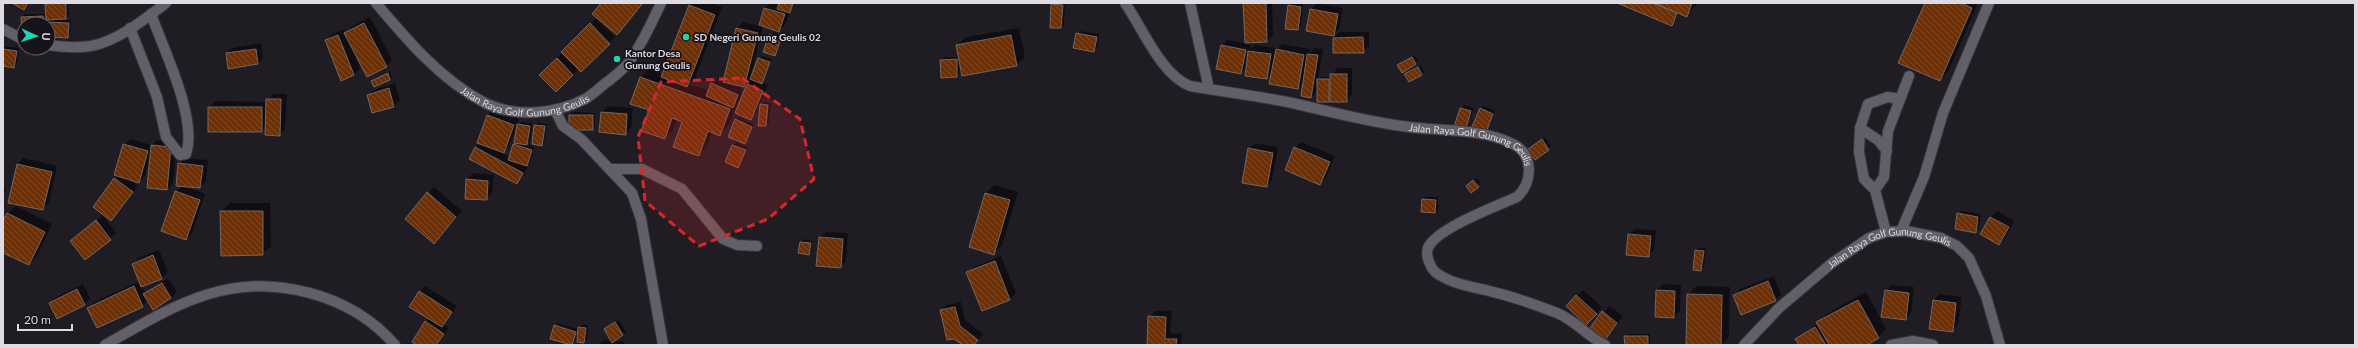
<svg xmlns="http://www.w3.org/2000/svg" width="2358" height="348" viewBox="0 0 2358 348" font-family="Lato,sans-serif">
<defs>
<pattern id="building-back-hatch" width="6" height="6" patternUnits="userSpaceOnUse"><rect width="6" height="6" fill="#6e2f05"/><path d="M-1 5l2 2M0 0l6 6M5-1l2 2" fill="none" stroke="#824d29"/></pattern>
</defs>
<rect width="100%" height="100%" fill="#1f1c24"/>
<g fill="#0007" fill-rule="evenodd">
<path d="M48,3H68L69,15L64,20H71L70,34L67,37L48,36V24H24L23,32L22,17L25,14H47ZM46,19H50L46,23Z"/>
<path d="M603,3H644L617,33Z"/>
<path d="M692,3H713L722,7L695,78L689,84L709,91L718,78L724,81L737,28L743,22L759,26L765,8L770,3L779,5L780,3H794L785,25L779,30L763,26L751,75L762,56L772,59L762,82L768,85L756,113L751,118L736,112L750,81L744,86L735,84L743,89L728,126L720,134L712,132L707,146L699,155L683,121L677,119L673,130L665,138L650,110L640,78L649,69L663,74Z"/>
<path d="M1054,3H1065L1064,25L1061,27L1052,5Z"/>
<path d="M1244,3H1272L1273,35L1267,41L1246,42Z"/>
<path d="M1291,3L1303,4L1301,26L1298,29L1288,6Z"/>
<path d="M1317,3L1343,8L1339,29L1333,35L1308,30L1311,9Z"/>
<path d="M1620,3H1698L1687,15L1680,13L1671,25ZM1678,8L1680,9L1676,19H1674Z"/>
<path d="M1926,3H1978L1948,72L1939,80Z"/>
<path d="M370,17L392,60L386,66L367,76L354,50L360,69L354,74L342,80L326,40L332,34L344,29L345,33L351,27Z"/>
<path d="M596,18L615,37L581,71L579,68L556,91L541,75Z"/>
<path d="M1019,28L1025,57L1016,65L959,63V73L957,76L941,60L944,57H959L957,45L966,37Z"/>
<path d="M1080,31L1099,34L1097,48L1094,51L1077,34Z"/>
<path d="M773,32L784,36L775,55L770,35Z"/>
<path d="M1339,32H1369V46L1363,52L1334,38Z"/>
<path d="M1228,40L1251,45L1250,50L1255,45L1276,48V50L1282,44L1310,49L1309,54L1314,48L1323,49L1318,79L1321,77H1331L1337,68H1352V95L1346,101L1331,99L1329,101L1318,90L1311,97L1304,82L1297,88L1272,73L1267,78L1247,67L1241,73L1222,45Z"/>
<path d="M261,43L263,58L258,63L227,53L232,48Z"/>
<path d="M3,46L19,48L17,64L14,67L3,65Z"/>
<path d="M1415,55L1418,61L1415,64L1399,65Z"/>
<path d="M1421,65L1424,72L1421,75L1408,72Z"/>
<path d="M390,71L392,77L390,79L372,81Z"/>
<path d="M395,83L400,100L394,106L373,112L368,96L374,90Z"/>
<path d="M273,94H287L285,129L279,135L266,127L262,131L209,107L215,101L267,102Z"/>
<path d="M764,102L771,103L769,122L766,125H759L761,105Z"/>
<path d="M1464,105L1474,108L1465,129L1455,126Z"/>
<path d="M608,106L633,108L631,128L625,134L602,112Z"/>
<path d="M1483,106L1495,111L1487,131L1480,109Z"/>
<path d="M494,109L519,119L517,126L521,122L532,123L530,141L526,145L534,147L530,162L526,166L528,167L517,183L476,148L480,143L478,142L488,115ZM517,126L516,142L510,157L502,153L509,146Z"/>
<path d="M573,112L595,113V126L592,129L570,115Z"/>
<path d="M739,117L754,124L744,143L736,120Z"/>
<path d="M538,123L547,124L544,142L542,144L535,126Z"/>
<path d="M1545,137L1551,146L1535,159L1531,147Z"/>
<path d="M130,139L152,145L157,140L177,142L173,183L167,189L149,160L145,176L139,182L128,179L138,186L111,220L115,179L118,176L124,145Z"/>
<path d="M736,142L748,147L738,167L726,161Z"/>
<path d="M1301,142L1335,156L1326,178L1320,183L1295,148Z"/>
<path d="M1255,143L1278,147L1272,180L1267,186L1249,149Z"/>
<path d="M23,158L57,166L49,203L43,209L17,164Z"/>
<path d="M185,158L208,160L206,181L200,187L184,186L205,194L192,233L186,239L176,192L183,186L179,164Z"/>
<path d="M473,173L494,175L492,193L486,199L467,179Z"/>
<path d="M1477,178L1481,183L1471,192L1470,184Z"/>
<path d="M994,185L1018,192L1002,245L994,253L986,193Z"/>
<path d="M434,187L462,211L440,237L406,219Z"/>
<path d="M3,188L6,189L3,195Z"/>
<path d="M1425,197H1438V209L1435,212L1423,200Z"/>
<path d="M230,203H270L271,246L262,254L221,212Z"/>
<path d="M16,206L52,224L37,256L29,264L3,252V223L7,214Z"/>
<path d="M1961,211L1981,214L1978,229L1976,232L1958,214Z"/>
<path d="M1997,211L2014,221L2005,238L1999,244L1982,234L1991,217Z"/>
<path d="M103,215L116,233L85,259L72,241Z"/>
<path d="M1635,229L1656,230L1654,250L1649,255L1629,234Z"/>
<path d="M826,232L848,233L846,261L840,267L820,238Z"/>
<path d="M804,239L813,241L811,251L808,254L801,242Z"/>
<path d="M1699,248H1706L1704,267L1701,270L1696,250Z"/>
<path d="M159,250L168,272L162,278L142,286L145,293L168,278L177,292L171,298L148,300L142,306L88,308L94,302L140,281L133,264L139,258Z"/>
<path d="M1001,256L1016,293L1010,299L982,310L968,272L974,267Z"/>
<path d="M1774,276L1781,295L1775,300L1734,295L1740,289Z"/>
<path d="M83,284L90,298L84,304L50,303L56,297Z"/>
<path d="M1663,284L1681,285L1680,311L1674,317L1657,290Z"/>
<path d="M1891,285L1914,287L1911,313L1906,319L1886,291Z"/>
<path d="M425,286L457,306L444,324L449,328L437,345H418L426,322L430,318L419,292Z"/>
<path d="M1696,286L1730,287L1729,337L1721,345L1688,295Z"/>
<path d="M1583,290L1602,307L1592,318L1567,306Z"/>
<path d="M1866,292L1886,329L1878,338L1865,345H1800L1796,339L1818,324L1826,314Z"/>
<path d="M1939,294L1962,297L1958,325L1952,331L1934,300Z"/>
<path d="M961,302L965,320L983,334L974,345H965L955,338L941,311L947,305Z"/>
<path d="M1609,306L1623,316L1605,339L1591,328Z"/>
<path d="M1155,311H1172L1170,333L1182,334L1181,345H1148L1149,317Z"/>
<path d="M619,320L626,332L613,341L624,342V345H589H599L604,340L612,341L608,327Z"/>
<path d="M558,323L578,329L571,345L551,339Z"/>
<path d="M582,325H588L587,339L584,342L579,328Z"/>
<path d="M1628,334H1650V344L1626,345L1625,337Z"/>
</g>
<g fill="url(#building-back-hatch)" stroke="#726762">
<path d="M12,3H28L24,10Z"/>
<path d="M66,3V19L46,20L45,4Z"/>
<path d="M601,3H643L617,35L592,14Z"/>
<path d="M779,3H793L790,13L777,9Z"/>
<path d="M1243,3H1266L1267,42L1245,43Z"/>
<path d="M1617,3H1653L1677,13L1672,26Z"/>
<path d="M1654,3H1692L1687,17Z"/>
<path d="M1925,3H1961L1972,8L1940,81L1898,63Z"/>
<path d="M1051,4L1063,5L1061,28H1050Z"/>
<path d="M689,5L715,15L687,87L661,77Z"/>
<path d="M1288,5L1301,7L1298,30L1285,29Z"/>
<path d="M764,8L785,14L779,32L759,25Z"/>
<path d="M1310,9L1338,14L1334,36L1306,31Z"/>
<path d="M43,16L44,24H24V33H22L21,17Z"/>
<path d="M46,22L69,23L68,38L48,37V24Z"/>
<path d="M364,23L387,67L367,77L344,33Z"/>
<path d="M590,23L610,44L581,72L561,52Z"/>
<path d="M736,28L758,33L744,87L723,82Z"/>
<path d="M1076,33L1097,37L1094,52L1073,48Z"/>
<path d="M769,34L781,39L775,56L763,52Z"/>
<path d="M338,35L354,75L341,81L325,40Z"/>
<path d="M1011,35L1017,66L962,76L956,45Z"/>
<path d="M1363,37L1364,53H1333V38Z"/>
<path d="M1221,45L1246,50L1241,74L1216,69Z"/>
<path d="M3,49L17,51L14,68L3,66Z"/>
<path d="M256,49L258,64L228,69L226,53Z"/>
<path d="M1276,49L1304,55L1298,89L1269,84Z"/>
<path d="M1248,51L1271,54L1267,79L1245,76Z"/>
<path d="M1307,54L1318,55L1311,98L1301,96Z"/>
<path d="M1412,57L1416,64L1402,73L1397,65Z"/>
<path d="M557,58L573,75L556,92L539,75Z"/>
<path d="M758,58L770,62L762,84L750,79Z"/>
<path d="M957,59V77L941,78L940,60Z"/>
<path d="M1418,67L1422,75L1409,82L1404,74Z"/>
<path d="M388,73L390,80L374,87L371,81Z"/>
<rect x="1330" y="74" width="17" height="28"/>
<path d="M640,77L730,109L720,136L708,131L699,156L673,147L682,122L672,118L665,139L641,131L649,110L630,104Z"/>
<rect x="1317" y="79" width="12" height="23"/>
<path d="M711,83L738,95L733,108L706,96Z"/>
<path d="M747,84L763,91L751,120L735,113Z"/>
<path d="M389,88L394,107L372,113L367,95Z"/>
<path d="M266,99H281L280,136L265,135Z"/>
<path d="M760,104L768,105L766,126H758Z"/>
<rect x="208" y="107" width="54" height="25"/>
<path d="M1460,108L1471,111L1465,131L1454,127Z"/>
<path d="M1480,108L1493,114L1485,135L1471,129Z"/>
<path d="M601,112L627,114L626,135L599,132Z"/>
<path d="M487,115L514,125L504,153L477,143Z"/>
<rect x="569" y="115" width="24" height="15"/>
<path d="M735,119L752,127L745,144L728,137Z"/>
<path d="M517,124L530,126L527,145L514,143Z"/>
<path d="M534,125L545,126L542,146L532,144Z"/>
<path d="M1542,139L1549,150L1535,160L1527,150Z"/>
<path d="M123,144L148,151L139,183L114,175Z"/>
<path d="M513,144L532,150L527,166L508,160Z"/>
<path d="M151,145L171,147L167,190L147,188Z"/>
<path d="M732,145L746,150L738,168L725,162Z"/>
<path d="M475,147L523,173L517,184L469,159Z"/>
<path d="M1294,147L1330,162L1320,185L1285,170Z"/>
<path d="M1248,148L1273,153L1267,187L1242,183Z"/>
<path d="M178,163L203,166L200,188L176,186Z"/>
<path d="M17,164L52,172L43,210L8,203Z"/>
<path d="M114,178L133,192L111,221L93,207Z"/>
<path d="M466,179L488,181L487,200L465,199Z"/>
<path d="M1473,180L1479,187L1471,193L1466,186Z"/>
<path d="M175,191L200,200L186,240L161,231Z"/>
<path d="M427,192L456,217L434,244L405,219Z"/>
<path d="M985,193L1010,200L994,255L969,247Z"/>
<path d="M1422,199L1436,200L1435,213L1421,212Z"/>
<path d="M220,211H263V255L221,256Z"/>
<path d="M7,213L45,232L29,265L3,253V221Z"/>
<path d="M1957,213L1978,217L1976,233L1955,229Z"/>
<path d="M1990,217L2009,227L1999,245L1980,234Z"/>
<path d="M96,220L111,240L85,260L70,241Z"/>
<path d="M1628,234L1651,236L1649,257L1626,255Z"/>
<path d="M819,237L843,239L841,268L816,266Z"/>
<path d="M800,242L811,243L809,255L798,253Z"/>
<path d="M1695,250L1704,251L1701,271L1693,270Z"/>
<path d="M153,255L162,279L141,287L132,264Z"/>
<path d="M995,261L1010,300L982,311L966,272Z"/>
<path d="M1768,281L1776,301L1741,315L1733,295Z"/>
<path d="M162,283L171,298L153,310L143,294Z"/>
<path d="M134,286L143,307L97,328L87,308Z"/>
<path d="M77,289L85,305L57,319L49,303Z"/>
<path d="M1656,290L1675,291L1674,318L1655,317Z"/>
<path d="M1885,290L1909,293L1906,320L1881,317Z"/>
<path d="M419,291L452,312L442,327L409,307Z"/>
<path d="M1687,294L1722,295L1721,345H1686Z"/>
<path d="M1576,295L1597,314L1586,325L1566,306Z"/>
<path d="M1858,300L1879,338L1867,345H1829L1816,322Z"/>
<path d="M1933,300L1956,303L1953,332L1929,329Z"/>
<path d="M955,307L960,326L978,340L974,345H963L954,339L947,340L940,310Z"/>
<path d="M1602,311L1617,323L1605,340L1590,328Z"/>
<path d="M1148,316L1166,317L1165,339H1177L1176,345H1147Z"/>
<path d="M425,321L444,334L436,345H416L412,342Z"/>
<path d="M615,322L623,335L612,343L604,329Z"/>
<path d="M554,325L576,332L572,345L550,339Z"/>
<path d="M578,327L586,328L584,343L577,342Z"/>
<path d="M1815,327L1826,345H1799L1795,339Z"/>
<path d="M1624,336H1648V345H1625Z"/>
</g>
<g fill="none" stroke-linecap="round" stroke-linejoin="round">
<g stroke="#38363c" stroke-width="12">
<g id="lane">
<path d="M130,28L157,97L166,137L180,155L186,154C198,119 163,48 151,14"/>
<path d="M1891,345L1913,341L1933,345"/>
</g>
</g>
<g stroke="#38363c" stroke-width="12">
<g id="street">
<path d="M1190,3L1209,89"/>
<path d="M555,110L563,126L581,139L632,193L641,219L663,345"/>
<path d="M1860,128L1878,140L1887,151"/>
<path d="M611,169H642L682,189L723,239L737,245L757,246"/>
<path d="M1875,190L1864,179L1859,152L1860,128L1868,104L1888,97L1900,99"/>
<path d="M1901,231L1924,177L1943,113L1989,3"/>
<path d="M1886,232L1875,190L1884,177L1888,131L1909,76"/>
<path d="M105,345C139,326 172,305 209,294C273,274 351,294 395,345"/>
</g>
</g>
<g stroke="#38363c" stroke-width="12">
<g id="secondary">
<path id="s1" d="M376,3C407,40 441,80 485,103C516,118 556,114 585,99C594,94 599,88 607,82C616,75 625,69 631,59C643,42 652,22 661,3"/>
<path id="s2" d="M1125,3C1142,27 1161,75 1190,86C1224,92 1258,96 1292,103C1328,111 1365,121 1402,126C1437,132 1479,127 1513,144C1534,154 1533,183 1517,197C1497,206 1435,229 1428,248C1425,256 1431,270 1438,274C1454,285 1475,287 1493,292C1515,297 1536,305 1557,313C1575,320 1588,337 1605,345"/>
<path d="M3,29L24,40"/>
<path d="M48,45C61,47 78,48 91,46C118,41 145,19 166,3"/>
<path id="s3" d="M1744,345L1779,308L1832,263L1869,238L1886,232L1906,231L1941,238L1957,246L1969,258L1986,296L2000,345"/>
</g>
</g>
<use href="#lane" stroke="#625f68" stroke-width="10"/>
<use href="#street" stroke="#625f68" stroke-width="10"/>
<use href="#secondary" stroke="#625f68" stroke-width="10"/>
</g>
<path fill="#d62828" fill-opacity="0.2" stroke="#d62828" stroke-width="3" stroke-dasharray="8 5" stroke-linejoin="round" d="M742,78L800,119L814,179L768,219L699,246L645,201L638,137L661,82Z"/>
<g fill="#1cd5b1" stroke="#16131b" stroke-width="1.5">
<circle cx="686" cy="37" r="4"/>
<circle cx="617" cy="59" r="4"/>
</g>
<g text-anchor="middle" stroke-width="3.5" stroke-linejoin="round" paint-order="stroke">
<g font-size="10" font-weight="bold" fill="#dedce2" stroke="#16131b" text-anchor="start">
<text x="694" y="41">SD Negeri Gunung Geulis 02</text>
<text x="625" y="57">Kantor Desa<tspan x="625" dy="12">Gunung Geulis</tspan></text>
</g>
<g font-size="10" fill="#dedce2" stroke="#16131b">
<text dy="4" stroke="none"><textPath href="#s1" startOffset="189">Jalan Raya Golf Gunung Geulis</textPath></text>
<text dy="4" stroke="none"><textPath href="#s2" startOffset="397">Jalan Raya Golf Gunung Geulis</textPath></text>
<text dy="4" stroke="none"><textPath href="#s3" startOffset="183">Jalan Raya Golf Gunung Geulis</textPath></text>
</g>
</g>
<rect width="2358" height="348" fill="none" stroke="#dedce2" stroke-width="8"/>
<g transform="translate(36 36) rotate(93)"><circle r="19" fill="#16131b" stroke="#66636b"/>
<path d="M0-3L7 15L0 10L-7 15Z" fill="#1cd5b1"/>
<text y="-6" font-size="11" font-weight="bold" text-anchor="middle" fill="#dedce2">U</text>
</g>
<path d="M18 324v6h54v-6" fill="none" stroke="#dedce2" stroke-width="2"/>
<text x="24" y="324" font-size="12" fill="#dedce2" stroke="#16131b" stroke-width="3" paint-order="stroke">20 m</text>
</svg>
